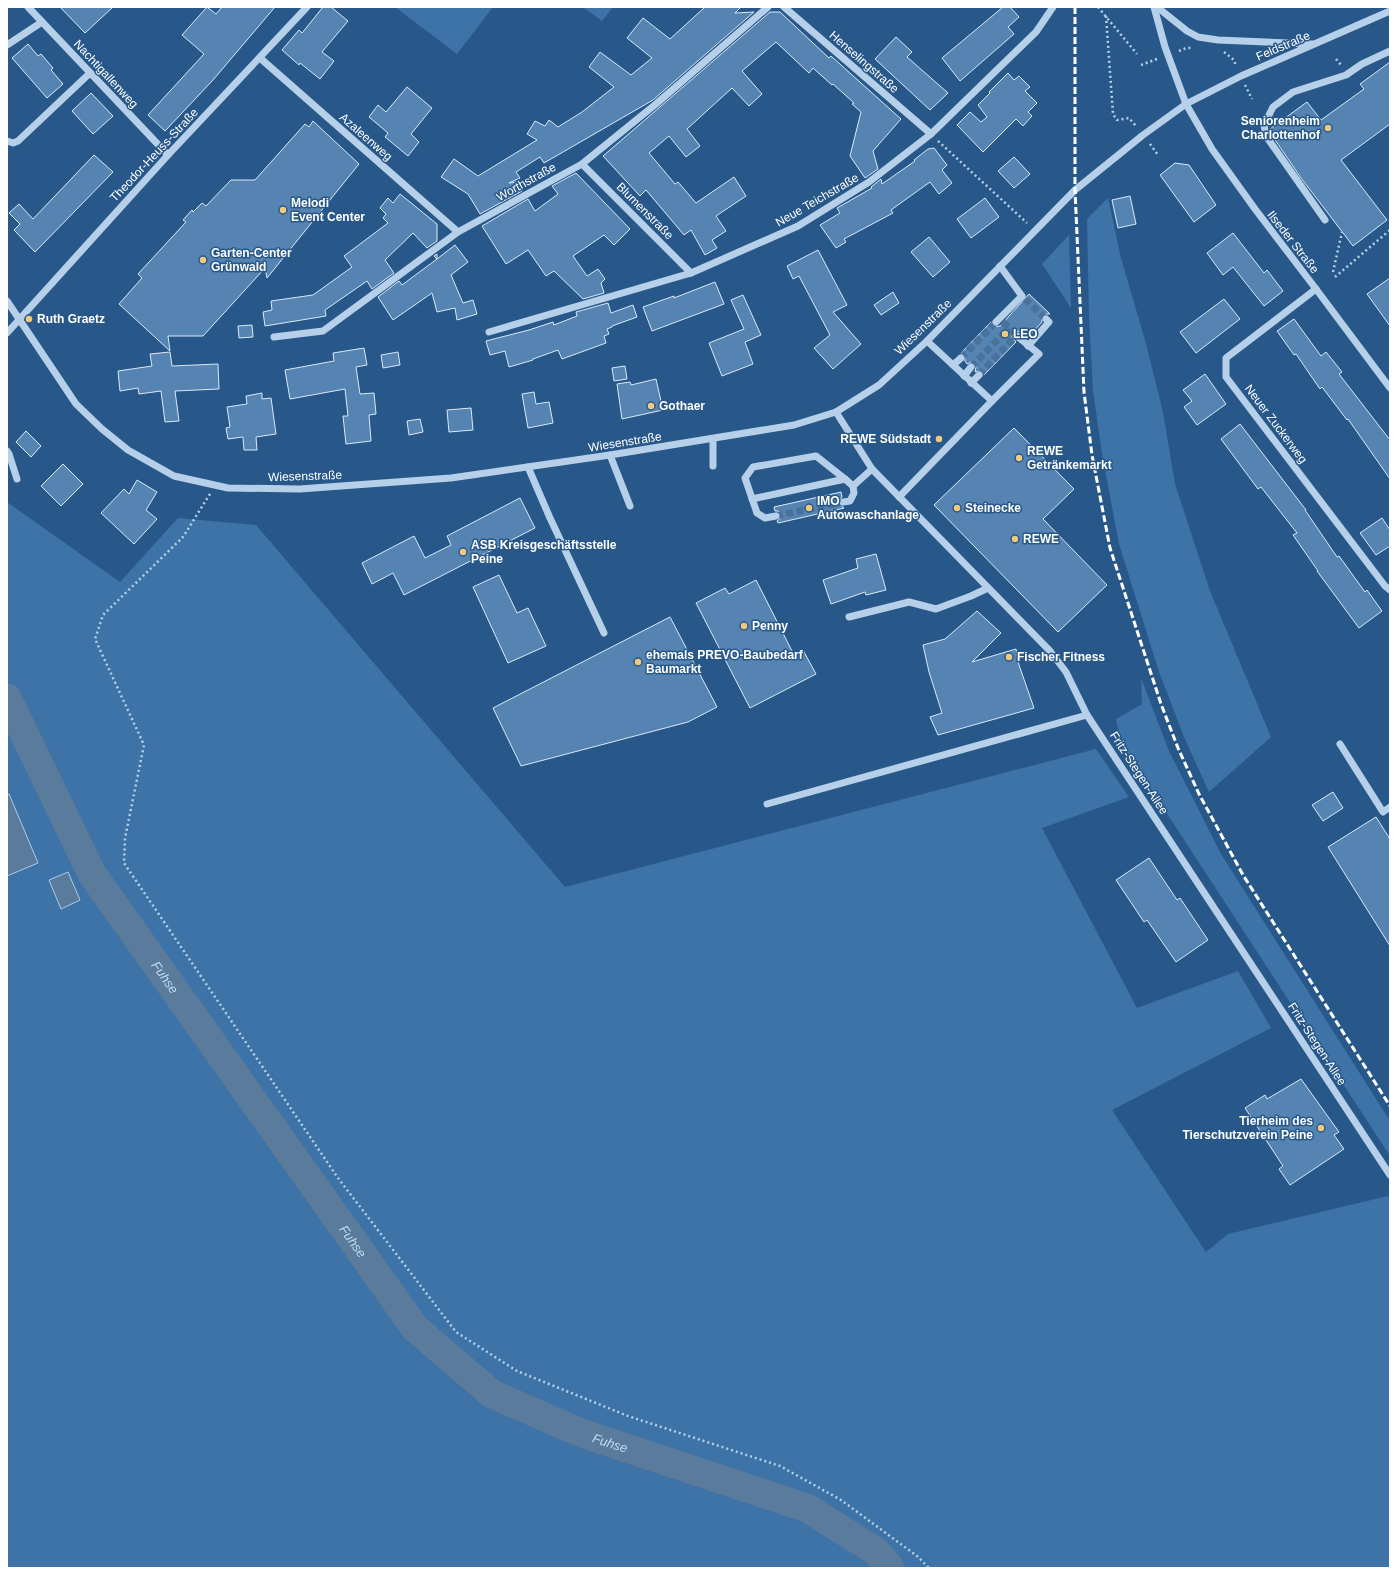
<svg xmlns="http://www.w3.org/2000/svg" width="1397" height="1575" viewBox="0 0 1397 1575" font-family="Arial,sans-serif">
<rect width="100%" height="100%" fill="#28588a"/>
<g fill="#3d73a6">
<path d="M395,7H493L457,54Z"/>
<path d="M583,7H613L602,21Z"/>
<path d="M1108,198L1121,258L1145,340L1163,412L1175,484L1210,591L1271,737L1209,792L1184,737L1159,672L1119,544L1102,454L1093,390L1089,316L1087,219Z"/>
<path d="M1069,235L1071,308L1042,264Z"/>
<path d="M7,502L120,582L178,518L256,525L565,887L1096,749L1129,797L1042,828L1137,1008L1238,971L1271,1028L1112,1110L1206,1252L1228,1234L1388,1196L1390,1200V1568H7Z"/>
<path d="M1141,678L1169,751L1221,854L1390,1121V1156L1121,743L1116,719L1142,704Z"/>
</g>
<g fill="#5a7b9c" stroke="#abcbe9">
<path d="M9,794L38,863L7,876V795Z"/>
<path d="M68,872L80,900L61,909L49,880Z"/>
</g>
<g fill="none" stroke-linecap="round" stroke-linejoin="round">
<path stroke="#5a7b9c" stroke-width="29" id="s1" d="M7,698L92,874L415,1328L492,1394L584,1434L807,1508L877,1552L890,1568"/>
</g>
<g fill="#5584b2" stroke="#dae9f7">
<path d="M60,7H113L85,33Z"/>
<path d="M207,7L216,14L222,7H275L213,80L165,131L148,115L204,54L182,35Z"/>
<path d="M323,7H331L348,21L322,52L334,61L320,79L300,63L299,65L282,50L299,30L302,33Z"/>
<path d="M705,7H741L735,13L754,12L653,100L544,163L540,157L516,172L520,178L509,183L517,182L522,191L480,214L468,194L441,177L454,159L478,176L537,140L527,134L535,121L545,126L549,120L558,127L582,112L614,87L589,67L600,52L631,75L652,58L627,38L643,18L670,39Z"/>
<path d="M1003,7H1010L1019,17L1008,27L1014,34L960,81L942,58Z"/>
<path d="M770,12H780L829,58L831,56L901,119L873,151L878,169L865,178L850,156L861,112L852,104L854,103L833,84L832,85L813,68L809,73L776,42L742,71L762,94L749,106L732,88L687,129L700,146L686,157L669,136L649,153L675,184L678,182L696,203L734,177L746,196L716,216L726,231L712,240L717,248L705,255L691,230L684,235L646,190L640,196L603,156Z"/>
<path d="M896,37L912,52L907,57L948,93L930,110L875,59Z"/>
<path d="M28,44L38,56L41,54L53,68L51,70L63,84L47,98L12,58Z"/>
<path d="M1390,62V124L1341,160L1387,220L1353,246L1301,178L1271,134L1270,129L1307,102L1321,120L1364,89L1360,84Z"/>
<path d="M1008,73L1014,80L1019,76L1030,87L1025,91L1037,103L1028,112L1032,116L1023,126L1016,119L983,152L957,125L970,112L981,122L987,117L978,105L990,93L989,92Z"/>
<path d="M407,87L432,108L411,134L419,142L408,156L385,137L388,133L369,117L378,105L386,112Z"/>
<path d="M91,93L113,116L93,134L72,111Z"/>
<path d="M313,121L359,164L267,278L265,268L203,336H168L170,351L119,304L142,278L138,274L186,222L183,220L192,210L193,212L202,203L206,206L231,180H255L305,124L309,127Z"/>
<path d="M934,148L947,165L942,170L952,183L939,194L930,182L891,210L893,213L844,239L846,242L836,248L820,225L840,213L837,208L872,188L871,187L881,179L882,184L915,161L914,160L928,149Z"/>
<path d="M94,155L113,172L35,252L14,230L20,224L9,213L19,204L33,219Z"/>
<path d="M1014,157L1030,174L1014,188L998,171Z"/>
<path d="M1175,163L1189,165L1216,205L1194,222L1160,175Z"/>
<path d="M576,173L630,229L614,245L604,235L573,256L587,276L598,269L605,279L601,283L604,293L583,299L554,271L546,276L528,250L506,264L482,226L528,199L535,211L558,194L552,186Z"/>
<path d="M400,194L437,224V241L427,248L413,233L385,260L394,273L372,289L367,281L325,310L326,316L265,326L263,312L272,310L271,301L313,295L352,267L344,256L388,223L383,218L386,214L380,208L388,198L393,203Z"/>
<path d="M1130,196L1136,224L1118,228L1112,200Z"/>
<path d="M985,198L999,217L971,238L957,219Z"/>
<path d="M1233,233L1264,273L1267,270L1283,291L1264,306L1233,267L1223,275L1207,253Z"/>
<path d="M929,237L950,262L933,277L911,252Z"/>
<path d="M455,245L468,262L451,275L463,303L473,300L477,314L457,320L455,308L437,312L432,293L393,320L378,297L399,281L402,285L437,259L434,256L437,254V259Z"/>
<path d="M818,250L847,305L833,312L861,344L833,369L814,348L830,335L799,276L793,279L787,266Z"/>
<path d="M1390,278V326L1367,294Z"/>
<path d="M715,282L724,304L652,331L643,307L674,296V298Z"/>
<path d="M893,292L899,303L881,315L874,305Z"/>
<path d="M1029,294L1050,314H1045L1042,316V322L1031,334L1027,330L1023,334L1018,331L1013,333L1012,337L1016,342L984,375L981,370L975,372L976,367L974,363L971,362L967,364L965,361V355L961,353L991,322L994,327L1000,326Z"/>
<path d="M743,295L761,335L745,342L753,364L722,376L709,343L744,329L731,300Z"/>
<path d="M1224,299L1240,319L1196,353L1180,332Z"/>
<path d="M608,303L611,313L633,305L637,317L612,326V327L607,329L609,334L604,336L606,343L562,359L558,350L533,359V360L509,367L505,351L490,355L486,341L529,330L553,322L554,325L577,316L576,312Z"/>
<path d="M1294,319L1321,356L1326,352L1342,372L1339,374L1390,440V479L1348,419L1347,420L1322,387L1320,389L1296,354L1294,355L1277,331Z"/>
<path d="M252,325L253,337L239,338L238,326Z"/>
<path d="M364,348L367,365L356,367L360,394L374,393L376,414L369,415L371,441L346,444L343,416H348L345,389L290,399L285,370L334,361L333,353Z"/>
<path d="M170,352L172,366L218,364L219,389L175,391L179,421L165,422L161,391L139,394L138,388L120,391L118,371L152,366L150,354Z"/>
<path d="M398,352L400,365L383,368L381,355Z"/>
<path d="M625,366L627,379L614,381L612,368Z"/>
<path d="M1205,374L1226,404L1197,425L1184,407L1192,401L1183,390Z"/>
<path d="M656,379L663,410L622,419L617,384L630,382L631,385Z"/>
<path d="M534,392L536,404L549,402L553,423L528,428L522,394Z"/>
<path d="M262,393V399L271,398L276,434L256,437L257,450H244L243,437L228,439L226,428L230,427L227,407L247,404L246,396Z"/>
<path d="M471,408L473,430L449,432L447,410Z"/>
<path d="M420,419L423,432L409,435L407,421Z"/>
<path d="M1240,424L1306,510H1305L1337,557L1339,556L1365,592L1367,590L1382,611L1359,628L1317,571H1318L1293,535L1297,533L1261,487L1258,489L1221,439Z"/>
<path d="M1014,428L1074,489L1043,519L1107,585L1058,632L934,505Z"/>
<path d="M26,431L41,446L31,457L16,442Z"/>
<path d="M63,464L83,484L61,506L41,486Z"/>
<path d="M137,480L157,492L146,510L157,519L134,544L101,513L124,489L129,494Z"/>
<path d="M841,492L842,497L839,500L838,503L844,508L778,523L777,521L781,518V515L778,511H775L774,507Z"/>
<path d="M520,498L535,528L404,595L393,573L372,584L362,563L414,536L425,558L451,545L447,536Z"/>
<path d="M1382,518L1390,530V546L1376,555L1360,533Z"/>
<path d="M876,554L886,590L866,595L865,592L831,604L823,580L858,568L856,559Z"/>
<path d="M499,575L517,613L528,608L546,646L508,663L473,587Z"/>
<path d="M756,580L794,655L803,650L816,674L750,708L696,603L725,588L729,594Z"/>
<path d="M977,611L1001,633L972,662L1016,649L1019,665L1034,708L938,735L930,717L942,713L929,672L923,645L945,639Z"/>
<path d="M670,617L717,707L688,722L521,766L493,708Z"/>
<path d="M1333,792L1343,808L1323,821L1312,805Z"/>
<path d="M1376,817L1390,839V946L1328,847Z"/>
<path d="M1149,858L1177,900L1180,898L1208,940L1176,962L1147,920L1144,922L1116,880Z"/>
<path d="M1301,1079L1339,1132L1334,1135L1344,1149L1290,1185L1279,1169L1283,1166L1245,1108L1265,1095L1267,1099Z"/>
</g>
<g fill="none" stroke-linecap="round" stroke-linejoin="round">
<g stroke="#48719c" stroke-width="7" stroke-dasharray="7 3.5" stroke-linecap="butt">
<path d="M1025,299L1046,319"/>
<path d="M1003,322L1014,333"/>
<path d="M961,358L996,322"/>
<path d="M971,367L1009,328"/>
<path d="M979,375L1013,339"/>
<path d="M776,516L843,502"/>
</g>
<g stroke="#b6d0e9" stroke-width="2.5" stroke-dasharray="2 3" stroke-linecap="butt">
<path d="M1098,7L1137,54"/>
<path d="M1106,16L1113,114L1117,120L1129,118L1136,126"/>
<path d="M1179,51L1186,48H1193"/>
<path d="M1224,52L1234,60L1236,66"/>
<path d="M1336,59L1341,65"/>
<path d="M1141,65L1157,59"/>
<path d="M1245,85L1252,99"/>
<path d="M938,141L1027,223"/>
<path d="M1150,144L1158,155"/>
<path d="M1333,272L1342,232"/>
<path d="M1335,277L1390,230"/>
<path d="M210,494L183,537L103,615L95,639L144,745L125,838L124,863L338,1178L456,1332L517,1371L628,1416L780,1466L841,1500L917,1556L929,1568"/>
</g>
<g stroke="#b6d0e9" stroke-width="7">
<path d="M28,7L168,155"/>
<path d="M784,7L931,134"/>
<path d="M1154,7L1165,47L1186,104L1212,149L1255,209L1316,289L1390,388"/>
<path d="M1157,7L1187,31L1198,37L1218,40L1312,44"/>
<path d="M7,45L42,22"/>
<path d="M260,58L458,232"/>
<path d="M7,141L13,143L18,141L90,73"/>
<path d="M582,164L691,273"/>
<path d="M1325,220L1266,136L1264,125L1273,107L1293,92L1346,75L1362,64L1390,51"/>
<path d="M1316,289L1226,358V377L1385,586L1390,590"/>
<path d="M7,301L76,404L102,429L128,450L174,476L228,488L300,489L451,478L610,455L794,425L836,412L879,385L927,341L1075,190L1143,135L1186,104L1241,76L1390,11"/>
<path d="M996,322L1022,296L1000,266"/>
<path d="M489,332L691,273L798,226L869,182L931,134L1036,32L1053,7"/>
<path d="M7,333L168,155L307,7"/>
<path d="M274,337L323,331L458,232L582,164L656,104L768,7"/>
<path d="M1028,346L1049,322L1046,319"/>
<path d="M953,365L961,358"/>
<path d="M964,376L971,367"/>
<path d="M971,383L979,375"/>
<path d="M992,401L1039,354L1017,336"/>
<path d="M836,412L872,469L1050,651L1066,672L1087,715L1390,1175"/>
<path d="M713,439V466"/>
<path d="M7,451L9,454L17,479"/>
<path d="M610,455L630,506"/>
<path d="M528,467L550,518L604,633"/>
<path d="M899,497L992,401L927,341"/>
<path d="M752,499L845,479L853,486L872,469"/>
<path d="M843,502L850,501L854,493L853,486"/>
<path d="M776,516L765,518L757,513L745,478L753,467L816,456L845,479"/>
<path d="M849,617L909,602L936,609L971,596L988,588"/>
<path d="M1340,744L1383,812L1390,807"/>
<path d="M767,804L1087,715"/>
</g>
<path stroke="#fff" stroke-width="3" stroke-dasharray="7 3" stroke-linecap="butt" d="M1075,7V190L1084,392L1092,455L1110,548L1161,704L1178,748L1199,794L1243,875L1390,1106"/>
</g>
<g fill="#f1c97c" stroke="#28588a" stroke-width="1.5">
<circle cx="1328" cy="128" r="4"/>
<circle cx="283" cy="210" r="4"/>
<circle cx="203" cy="260" r="4"/>
<circle cx="29" cy="319" r="4"/>
<circle cx="1005" cy="334" r="4"/>
<circle cx="651" cy="406" r="4"/>
<circle cx="939" cy="439" r="4"/>
<circle cx="1019" cy="458" r="4"/>
<circle cx="809" cy="508" r="4"/>
<circle cx="957" cy="508" r="4"/>
<circle cx="1015" cy="539" r="4"/>
<circle cx="463" cy="552" r="4"/>
<circle cx="744" cy="626" r="4"/>
<circle cx="1009" cy="657" r="4"/>
<circle cx="638" cy="662" r="4"/>
<circle cx="1321" cy="1128" r="4"/>
</g>
<g text-anchor="middle" stroke-width="3" stroke-linejoin="round" paint-order="stroke">
<g font-size="12" fill="#fff" stroke="#28588a">
<text transform="translate(1283 46) rotate(-23)" y="4">Feldstraße</text>
<text transform="translate(864 62) rotate(41)" y="4">Henselingstraße</text>
<text transform="translate(106 74) rotate(47)" y="4">Nachtigallenweg</text>
<text transform="translate(366 137) rotate(41)" y="4">Azaleenweg</text>
<text transform="translate(154 155) rotate(-47)" y="4">Theodor-Heuss-Straße</text>
<text transform="translate(526 182) rotate(-29)" y="4">Worthstraße</text>
<text transform="translate(817 200) rotate(-30)" y="4">Neue Teichstraße</text>
<text transform="translate(645 211) rotate(45)" y="4">Blumenstraße</text>
<text transform="translate(1293 242) rotate(52)" y="4">Ilseder Straße</text>
<text transform="translate(923 327) rotate(-44)" y="4">Wiesenstraße</text>
<text transform="translate(1276 424) rotate(53)" y="4">Neuer Zuckerweg</text>
<text transform="translate(625 442) rotate(-9)" y="4">Wiesenstraße</text>
<text transform="translate(305 476) rotate(-2)" y="4">Wiesenstraße</text>
<text transform="translate(1139 773) rotate(57)" y="4">Fritz-Stegen-Allee</text>
<text transform="translate(1317 1044) rotate(57)" y="4">Fritz-Stegen-Allee</text>
</g>
<g font-size="12" font-weight="bold" fill="#fff" stroke="#28588a" text-anchor="start">
<text x="1320" y="125" text-anchor="end">Seniorenheim<tspan x="1320" dy="14">Charlottenhof</tspan></text>
<text x="291" y="207">Melodi<tspan x="291" dy="14">Event Center</tspan></text>
<text x="211" y="257">Garten-Center<tspan x="211" dy="14">Grünwald</tspan></text>
<text x="37" y="323">Ruth Graetz</text>
<text x="1013" y="338">LEO</text>
<text x="659" y="410">Gothaer</text>
<text x="931" y="443" text-anchor="end">REWE Südstadt</text>
<text x="1027" y="455">REWE<tspan x="1027" dy="14">Getränkemarkt</tspan></text>
<text x="817" y="505">IMO<tspan x="817" dy="14">Autowaschanlage</tspan></text>
<text x="965" y="512">Steinecke</text>
<text x="1023" y="543">REWE</text>
<text x="471" y="549">ASB Kreisgeschäftsstelle<tspan x="471" dy="14">Peine</tspan></text>
<text x="752" y="630">Penny</text>
<text x="646" y="659">ehemals PREVO-Baubedarf<tspan x="646" dy="14">Baumarkt</tspan></text>
<text x="1017" y="661">Fischer Fitness</text>
<text x="1313" y="1125" text-anchor="end">Tierheim des<tspan x="1313" dy="14">Tierschutzverein Peine</tspan></text>
</g>
<g font-size="13" font-style="italic" fill="#c2daf0" stroke="#28588a">
<text dy="5" stroke="none"><textPath href="#s1" startOffset="322">Fuhse</textPath></text>
<text dy="5" stroke="none"><textPath href="#s1" startOffset="646">Fuhse</textPath></text>
<text dy="5" stroke="none"><textPath href="#s1" startOffset="982">Fuhse</textPath></text>
</g>
</g>
<rect width="1397" height="1575" fill="none" stroke="#ffffff" stroke-width="16"/>
</svg>
